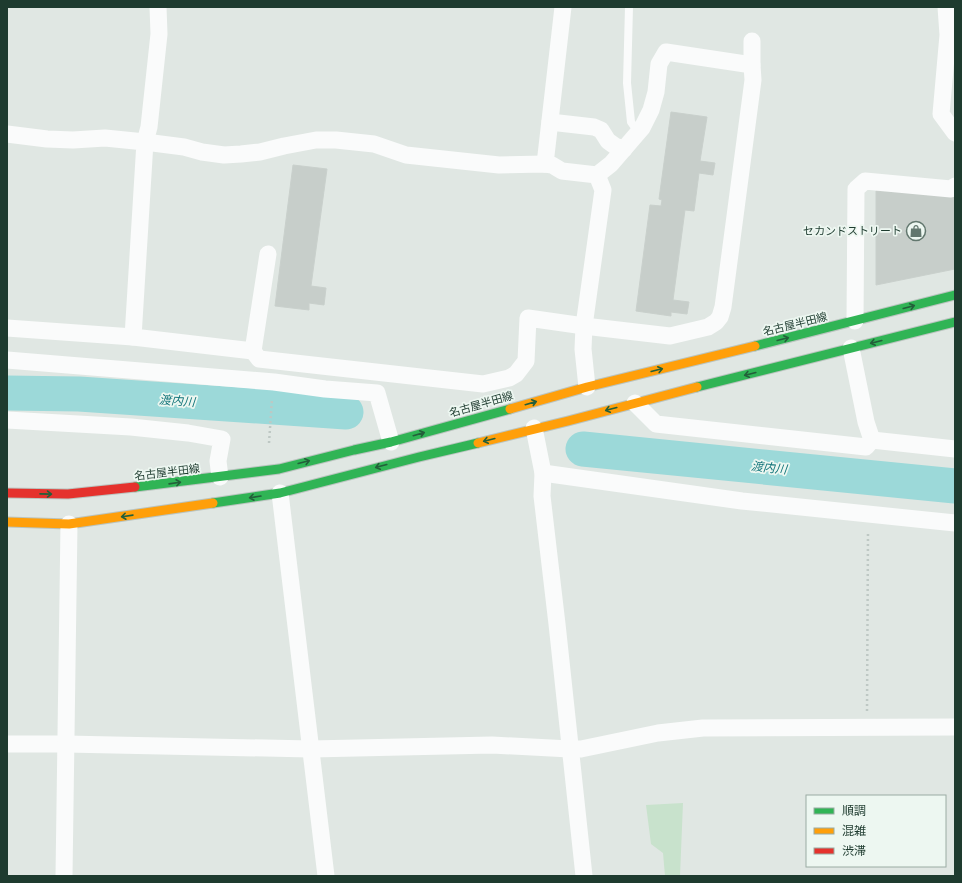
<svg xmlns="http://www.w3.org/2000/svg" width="962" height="883" viewBox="0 0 962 883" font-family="'Archivo Narrow','Noto Sans JP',sans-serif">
<rect width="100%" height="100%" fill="#e0e7e3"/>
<path fill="#c8e2cc" d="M683,803L680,876H665L663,853L651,844L646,805Z"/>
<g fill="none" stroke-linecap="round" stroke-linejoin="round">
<g stroke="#9cd9d9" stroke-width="35">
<path d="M7,393L79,394L346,412"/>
<path d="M583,449L955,486"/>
</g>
</g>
<g fill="#c7ceca" stroke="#c9d0cc">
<path d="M671,112L707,117L700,161L715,163L713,175L699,173L694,211L685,210L673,300L689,302L687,314L671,312V316L636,311L650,205L661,206L662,200L659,199Z"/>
<path d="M293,165L327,169L311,286L326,288L324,305L309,303V310L275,306Z"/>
<path d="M876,191L955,194V269L876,285Z"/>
</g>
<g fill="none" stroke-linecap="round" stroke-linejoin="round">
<g stroke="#bac4bf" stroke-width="11">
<g id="fast">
<path d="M755,346L955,295"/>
<path d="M697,387L955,322"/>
<path d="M135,487L279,469L354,450L391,442L510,409"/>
<path d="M213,503L280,493L419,457L478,443"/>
</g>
</g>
<g stroke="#bac4bf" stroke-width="11">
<g id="slow">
<path d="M510,409L587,387L755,346"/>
<path d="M478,443L568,421L697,387"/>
<path d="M7,522L69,524L213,503"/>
</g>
</g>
<g stroke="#bac4bf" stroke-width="11">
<path id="jam" d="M7,493L68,494L135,487"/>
</g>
<g stroke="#bec8c4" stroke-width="2.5" stroke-dasharray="2 3" stroke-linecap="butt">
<path d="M269,443L272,399"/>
<path d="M867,711L868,532"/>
</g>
<path stroke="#fafbfb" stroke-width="8" d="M629,7L627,83L631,122L638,132"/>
<g stroke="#fafbfb" stroke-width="17">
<path d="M946,7L948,35L941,114L955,133"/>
<path d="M550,122L594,127L601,130L608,141L615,146L624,149"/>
<path d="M7,134L47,139L73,140L105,138L145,142L184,147L202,152L224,155L241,154L260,152L284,146L316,140H336L374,144L406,155L499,165L545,164L552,165L562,171L597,175L603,190L584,326L583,349L587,387"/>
<path d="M545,164L563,7"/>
<path d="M597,175L611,164L642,128L651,110L656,92L659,64L666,52L752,65"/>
<path d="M855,321L856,189L865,181L951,189L955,186"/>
<path d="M7,328L133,337L253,351L268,254"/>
<path d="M133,337L145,142L149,127L159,34L158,7"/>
<path d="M851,348L866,422L872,440"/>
<path d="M253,351L259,359L483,384L509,378L516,374L526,361L528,318L584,326L670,336L708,327L716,322L720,317L723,307L753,80L752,65V41"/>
<path d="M7,360L274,382L325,389L377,393L391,442"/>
<path d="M635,403L656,424L866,447L872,440L955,449"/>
<path d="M7,420L131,427L188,433L222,439L218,461L220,477"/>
<path d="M534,428L543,473L542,496L557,624L584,876"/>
<path d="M543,473L742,501L955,523"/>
<path d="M280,493L326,876"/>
<path d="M7,744H66L311,749L492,745L570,749H581L658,733L703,728L955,727"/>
<path d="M64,876L69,524"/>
</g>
<use href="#fast" stroke="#30b455" stroke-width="9"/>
<use href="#slow" stroke="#ff9f0a" stroke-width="9"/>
<use href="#jam" stroke="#e5322d" stroke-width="9"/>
</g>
<defs><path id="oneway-shaft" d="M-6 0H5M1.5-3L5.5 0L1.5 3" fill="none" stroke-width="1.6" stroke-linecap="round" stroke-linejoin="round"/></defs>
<g stroke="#235f3a">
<use href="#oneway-shaft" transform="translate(909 307) rotate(-15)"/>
<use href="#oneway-shaft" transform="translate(783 339) rotate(-14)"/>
<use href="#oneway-shaft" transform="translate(876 342) rotate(166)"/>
<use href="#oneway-shaft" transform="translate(657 370) rotate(-14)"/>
<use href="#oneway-shaft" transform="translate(750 374) rotate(166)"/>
<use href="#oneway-shaft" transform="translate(531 403) rotate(-16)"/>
<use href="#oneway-shaft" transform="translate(611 409) rotate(165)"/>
<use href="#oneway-shaft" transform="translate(419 434) rotate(-16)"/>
<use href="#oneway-shaft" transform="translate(489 440) rotate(166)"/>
<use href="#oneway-shaft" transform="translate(304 462) rotate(-14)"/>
<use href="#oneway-shaft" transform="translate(381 466) rotate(165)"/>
<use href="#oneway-shaft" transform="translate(175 483) rotate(-8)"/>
<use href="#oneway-shaft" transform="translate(46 494) rotate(1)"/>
<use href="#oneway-shaft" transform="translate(255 497) rotate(171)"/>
<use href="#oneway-shaft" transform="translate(127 516) rotate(172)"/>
</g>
<defs>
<g id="shop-ring" transform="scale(1)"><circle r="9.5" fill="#edf7f1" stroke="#62776e" stroke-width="1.5"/><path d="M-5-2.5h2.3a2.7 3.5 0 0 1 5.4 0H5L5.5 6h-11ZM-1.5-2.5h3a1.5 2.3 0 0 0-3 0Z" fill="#62776e"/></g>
</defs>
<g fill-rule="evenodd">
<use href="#shop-ring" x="916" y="231"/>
</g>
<g text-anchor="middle" stroke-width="3.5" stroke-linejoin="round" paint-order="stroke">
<g font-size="11" fill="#1e3b2f" stroke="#edf7f1" text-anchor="end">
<text x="902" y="235">セカンドストリート</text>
</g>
<g font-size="11" fill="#1e3b2f" stroke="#edf7f1">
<text transform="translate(795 324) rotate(-14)" y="4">名古屋半田線</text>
<text transform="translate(481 404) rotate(-16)" y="4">名古屋半田線</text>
<text transform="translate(167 472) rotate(-7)" y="4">名古屋半田線</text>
</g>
<g font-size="12" font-style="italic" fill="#14767b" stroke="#edf7f1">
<text transform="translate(177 401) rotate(4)" y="4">渡内川</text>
<text transform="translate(769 468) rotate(6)" y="4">渡内川</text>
</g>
</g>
<rect width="962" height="883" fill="none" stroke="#1e3b2f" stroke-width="16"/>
<rect x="806" y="795" width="140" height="72" fill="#edf7f1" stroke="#9aaca3"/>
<rect x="814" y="808" width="20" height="6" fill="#30b455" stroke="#9aaca3"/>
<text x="842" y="815" font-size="12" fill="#1e3b2f">順調</text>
<rect x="814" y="828" width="20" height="6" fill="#ff9f0a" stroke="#9aaca3"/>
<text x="842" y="835" font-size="12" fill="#1e3b2f">混雑</text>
<rect x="814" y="848" width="20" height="6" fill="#e5322d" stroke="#9aaca3"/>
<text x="842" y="855" font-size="12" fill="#1e3b2f">渋滞</text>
</svg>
